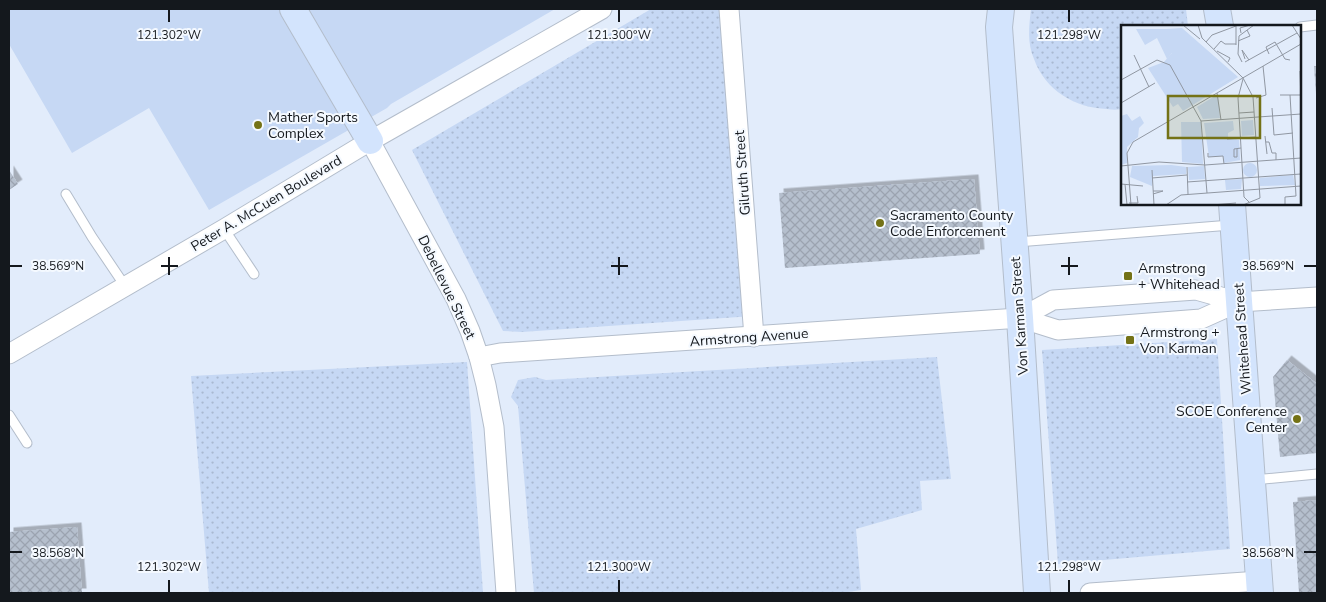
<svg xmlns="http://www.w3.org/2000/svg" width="1326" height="602" viewBox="0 0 1326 602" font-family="'Nunito Sans',sans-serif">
<defs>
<pattern id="grass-dots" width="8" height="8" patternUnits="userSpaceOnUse" patternTransform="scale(1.25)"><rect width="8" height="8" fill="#c6d8f4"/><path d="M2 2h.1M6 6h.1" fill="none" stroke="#a9b9d1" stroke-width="1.8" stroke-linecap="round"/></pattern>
<pattern id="building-cross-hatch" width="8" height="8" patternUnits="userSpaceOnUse" patternTransform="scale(1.25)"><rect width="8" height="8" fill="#b5bfcd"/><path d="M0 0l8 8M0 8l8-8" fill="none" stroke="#9ba3b0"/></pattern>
<filter id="shadow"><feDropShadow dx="4.5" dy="-4.5" stdDeviation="0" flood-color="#0004"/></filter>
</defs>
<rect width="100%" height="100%" fill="#e2ecfb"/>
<g fill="url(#grass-dots)">
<path d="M651,9H729L753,316L522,332L503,331L412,150Z"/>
<path d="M1031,9H1186L1188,26H1122V109C1117,110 1112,110 1107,109C1075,108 1045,90 1034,59C1027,43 1029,26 1031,9Z"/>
<path d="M1217,339L1230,549L1058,564L1042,350Z"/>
<path d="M937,357L951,479L920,481L922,510L856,529L861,590L842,593H534L518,406L511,397L518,380L535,377L546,380Z"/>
<path d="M467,362L483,593H209L191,376Z"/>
</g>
<path fill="#c6d8f4" d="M9,9H555L391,104L387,108L209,210L149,108L72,153L9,44Z"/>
<g fill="url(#building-cross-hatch)" filter="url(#shadow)">
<path d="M1314,66H1317V94H1316Z"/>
<path d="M9,170L18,184L9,190Z"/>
<path d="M974,179L980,254L785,268L779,193Z"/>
<path d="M1287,360L1317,384V453L1280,457L1273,377Z"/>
<path d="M1317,500V593H1299L1293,502Z"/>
<path d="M77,527L82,593H9V532Z"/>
</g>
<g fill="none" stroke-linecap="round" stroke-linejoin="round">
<g stroke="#b3bdcb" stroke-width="11">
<g id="lane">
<path d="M1300,27L1317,25"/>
<path d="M66,194L92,237L125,286"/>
<path d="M224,229L254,274"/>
<path d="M1017,242L1231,225"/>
<path d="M9,415L27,443"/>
<path d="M1253,480L1317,474"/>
</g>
</g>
<g stroke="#b3bdcb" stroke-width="21">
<g id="street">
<path d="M729,9L754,337"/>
<path d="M370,141L456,299L470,331L479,357L486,385L494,427L506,593"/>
<path d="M1020,318L1053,300L1196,290L1239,302"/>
<path d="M9,354L224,229L370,141L602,9"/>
<path d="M479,357L500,353L1020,318L1058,330L1201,319L1239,302L1317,297"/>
<path d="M1090,593L1259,581"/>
</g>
</g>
<g stroke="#b3bdcb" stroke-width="28">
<g id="secondary">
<path d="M293,9L370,141"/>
<path d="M1001,9L999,27L1020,318L1037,593"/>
<path d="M1217,9L1220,26"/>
<path d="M1232,204L1260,593"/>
</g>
</g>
<use href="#lane" stroke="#fff" stroke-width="9"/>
<use href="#street" stroke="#fff" stroke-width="19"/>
<use href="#secondary" stroke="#d3e4fd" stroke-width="26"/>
</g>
<path fill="none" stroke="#14181d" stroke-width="2" d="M169,10V22M619,10V22M1069,10V22M169,257V275M619,257V275M1069,257V275M10,266H22M161,266H178M611,266H628M1061,266H1078M1304,266H1316M10,552H22M1304,552H1316M169,580V592M619,580V592M1069,580V592"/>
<g fill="#747216" stroke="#f4f9ff" stroke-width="2">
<circle cx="258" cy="125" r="5"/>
<circle cx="880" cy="223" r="5"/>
<rect x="1123" y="271" width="10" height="10" rx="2.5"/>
<rect x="1125" y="335" width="10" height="10" rx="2.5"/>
<circle cx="1297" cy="419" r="5"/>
</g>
<g text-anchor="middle" stroke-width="4" stroke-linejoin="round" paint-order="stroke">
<g font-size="14" fill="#14181d" stroke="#f4f9ff" text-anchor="start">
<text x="268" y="122">Mather Sports<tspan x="268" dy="16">Complex</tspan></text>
<text x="890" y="220">Sacramento County<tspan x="890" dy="16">Code Enforcement</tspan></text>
<text x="1138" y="273">Armstrong<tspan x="1138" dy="16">+ Whitehead</tspan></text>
<text x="1140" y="337">Armstrong +<tspan x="1140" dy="16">Von Karman</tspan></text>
<text x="1287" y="416" text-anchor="end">SCOE Conference<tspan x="1287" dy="16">Center</tspan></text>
</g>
<g font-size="14" fill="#14181d" stroke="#f4f9ff">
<text transform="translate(742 173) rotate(-94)" y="5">Gilruth Street</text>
<text transform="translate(266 203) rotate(-31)" y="5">Peter A. McCuen Boulevard</text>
<text transform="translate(447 287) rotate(64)" y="5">Debellevue Street</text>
<text transform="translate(1019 316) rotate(-94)" y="5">Von Karman Street</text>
<text transform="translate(749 337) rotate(-4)" y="5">Armstrong Avenue</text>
<text transform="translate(1242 339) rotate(-94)" y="5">Whitehead Street</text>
</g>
</g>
<g transform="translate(1121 25)">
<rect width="180" height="180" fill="#e2ecfb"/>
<path d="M15,4H48L51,28L46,34L36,13L24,20ZM97,69L99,93L82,94L76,82ZM6,89L11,96L19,91L23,98L18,103L17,112L6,122V138L0,140V91ZM132,95L133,110L121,111L120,96ZM112,96L113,105L107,108V112L118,115L119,135L103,138L102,131L88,132L83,98ZM60,97H80L82,139L61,137ZM122 145a7 7 0 1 1 14 0a7 7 0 1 1-14 0ZM50,140L65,142V149L32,151L31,161L9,152L11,141ZM83,141L84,154L68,155L67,142ZM172,150L174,160L139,161V153ZM121,154L120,164L105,165L104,155Z" fill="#c6d8f4"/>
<path d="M61,3L117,52L62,86L57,79L52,82L27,43L43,37L51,28L46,24V4Z" fill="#c6d8f4"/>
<path fill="none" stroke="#9097a2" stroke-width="1" d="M42,0H62M62,0L79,14M77,0L81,13L122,53M171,0L180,14M115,1V20M120,8L119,3L129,0M117,16L129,11L126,5M85,17L91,10L115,1M93,24L100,16L104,19H115M96,26L109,33L107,37M148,29L145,22L154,17L164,34L169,35M13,30L28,62M124,34L121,25L128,35M121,37L117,29L118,11L133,0M124,37L176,8M179,46L180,77M122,54L117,73L123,172L128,177M0,55L36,35L49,40L80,96L86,168M96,68L100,95M159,70H179M169,70L175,171M135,73L145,70L142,41M0,78L34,58M151,83L153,110L172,108M118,88L133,87M80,96L180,89M144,111L146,129M106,114L135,112M145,117H148L151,128H155V135M116,124V132H113V124L120,123M87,128V132L102,131L103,139M0,141L38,137L84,140L180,133M66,142L67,169M31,145L33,180M31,153L66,150M66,157L180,149M0,159L22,161M4,159L6,180M32,166H42L32,169M8,178H17L16,171M10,180L6,128L12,117L180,19M45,180L60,170L180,161M91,180L115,178M122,180L139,173L132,72L122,53M164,180V172L175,171"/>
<path fill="#747216" fill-opacity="0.15" stroke="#747216" stroke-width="2.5" d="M47,71H139V113H47Z"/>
<rect width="180" height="180" fill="none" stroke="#14181d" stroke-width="2.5"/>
</g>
<g font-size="12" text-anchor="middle" fill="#14181d" stroke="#f4f9ff" stroke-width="4" stroke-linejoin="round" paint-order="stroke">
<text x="169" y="39">121.302°W</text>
<text x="619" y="39">121.300°W</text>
<text x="1069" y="39">121.298°W</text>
<text x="58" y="270">38.569°N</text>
<text x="1268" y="270">38.569°N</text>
<text x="58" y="557">38.568°N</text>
<text x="1268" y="557">38.568°N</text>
<text x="169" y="571">121.302°W</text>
<text x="619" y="571">121.300°W</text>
<text x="1069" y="571">121.298°W</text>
</g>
<rect width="1326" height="602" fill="none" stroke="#14181d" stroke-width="20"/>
</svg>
